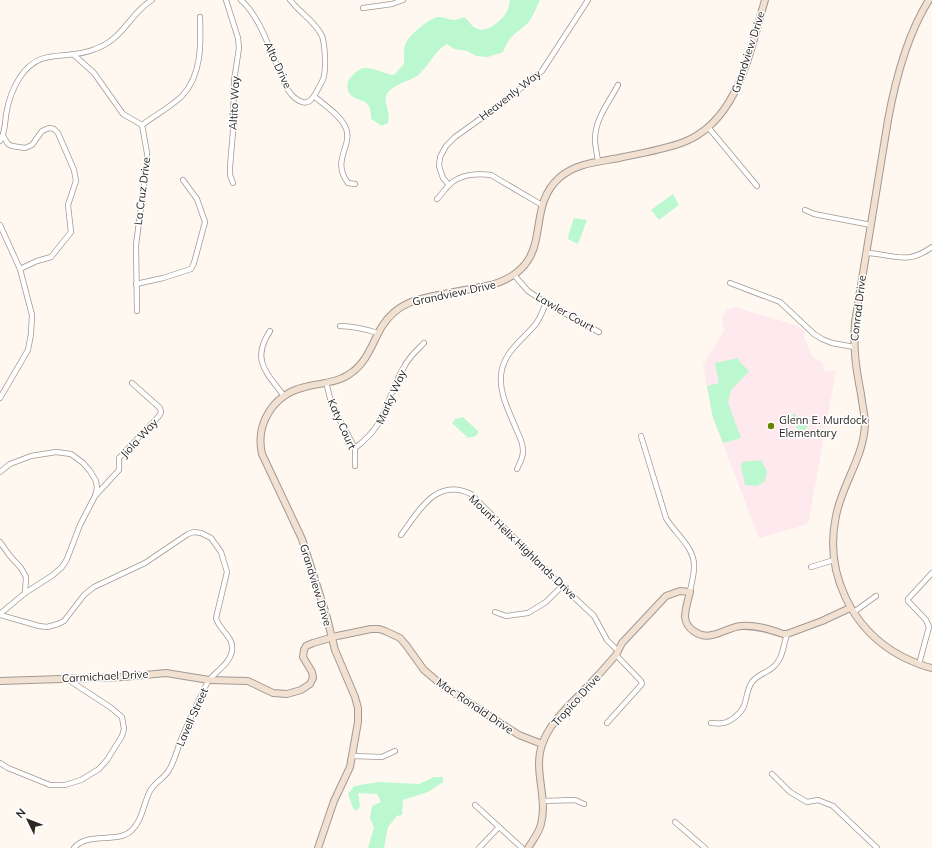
<svg xmlns="http://www.w3.org/2000/svg" width="932" height="848" viewBox="0 0 932 848" font-family="Mulish,sans-serif">
<rect width="100%" height="100%" fill="#fff8f1"/>
<path fill="#fee9ee" d="M735,307L795,325L805,331L804,337L808,347L813,357L823,363V370L836,371L808,524L759,538L713,418L703,365L725,329L722,325V316L728,309Z"/>
<g fill="#bcf8cf">
<path d="M510,0H540C537,6 532,19 528,23C516,34 510,34 503,52L488,57L476,56L467,51L454,49L447,44C433,52 429,67 417,76C408,82 390,85 386,96C384,103 391,113 388,123L382,126L371,119C371,114 371,109 368,105C364,100 359,100 355,98C346,94 345,83 351,77C354,73 359,69 364,68C374,67 384,74 394,75L404,64C404,58 403,51 405,45C407,37 428,19 437,17C449,16 450,24 464,17C470,21 471,27 478,29C488,33 504,19 508,9C509,7 509,3 510,0Z"/>
<path d="M673,194L679,205L659,220L651,210Z"/>
<path d="M574,218L587,220L578,244L568,239L569,233Z"/>
<path d="M738,358L739,361L749,371L731,390L728,403L741,438L723,443L713,418L707,386L719,383L715,363Z"/>
<path d="M794,413L800,419L794,426L788,420Z"/>
<path d="M463,417L479,432L476,436L468,438L452,423L455,419Z"/>
<path d="M802,420L808,426L802,433L796,427Z"/>
<path d="M761,460L767,471L765,481L757,486L745,485L741,465L743,462Z"/>
<path d="M434,777H443V782L428,792L403,800L402,815L397,816L388,827L384,848H368L374,827L370,818L372,806L381,802L377,794L358,793L360,806L357,811L353,808L348,794L354,786L379,782L419,784Z"/>
</g>
<g fill="none" stroke-linecap="round" stroke-linejoin="round">
<g stroke="#a19992" stroke-width="6">
<g id="street">
<path d="M226,0L238,38L239,48L234,81L233,131L230,167V175L233,183"/>
<path d="M241,0C261,18 270,51 281,75C284,83 288,93 295,98C308,108 312,100 318,89C320,85 323,81 324,76C326,67 325,44 322,36C315,21 300,13 290,0"/>
<path d="M363,8L392,4L403,0"/>
<path d="M73,54L94,73L123,114L142,125L147,153V162L136,245L137,311"/>
<path d="M314,96C324,105 339,114 345,126C355,145 330,159 348,183L355,184"/>
<path d="M142,125C154,116 172,106 182,96C202,75 201,43 200,17"/>
<path d="M708,127L757,186"/>
<path d="M3,136L8,144L12,146L25,148L32,145L42,131L49,128L54,129L58,133L74,170L76,181L68,205L71,232L51,257L37,261L20,269"/>
<path d="M0,141C5,133 5,124 6,115C8,102 13,88 20,77C42,45 66,62 95,49C101,47 108,43 113,39C128,27 135,10 152,0"/>
<path d="M598,161C597,155 596,149 595,142C594,120 608,104 618,85"/>
<path d="M449,185L443,178L439,166L440,157L446,146L455,137L504,102L542,71L588,0"/>
<path d="M437,199C441,195 445,189 449,185C460,174 478,173 491,175L542,205"/>
<path d="M805,210L814,214L871,225"/>
<path d="M0,225L20,269L32,315L31,334L28,350L0,398"/>
<path d="M866,253C894,254 906,266 932,247"/>
<path d="M514,275L528,291L546,303L599,332"/>
<path d="M730,283L780,302L814,334L822,339L832,343L854,347"/>
<path d="M136,284L163,278L191,269L194,263L205,222L197,199L183,180"/>
<path d="M340,326C354,326 365,329 378,333"/>
<path d="M270,331C251,360 266,372 284,396"/>
<path d="M326,382L332,406L355,448V466"/>
<path d="M641,436L666,518C675,534 695,547 694,567C694,576 691,584 690,592"/>
<path d="M355,448C389,423 385,399 404,367C409,357 417,350 424,343"/>
<path d="M517,469C520,463 523,458 523,451C523,444 520,437 517,431C510,413 499,394 501,375C503,353 521,341 535,325C540,319 543,310 546,303"/>
<path d="M0,472L10,464L31,456L56,452L71,454L83,463L90,471L96,481L97,488L95,496L80,525L67,559L62,567L53,575L25,593L0,614"/>
<path d="M96,495L119,470V458L159,416L161,412L160,408L132,383"/>
<path d="M401,535C419,511 436,477 471,494L561,585L594,616L607,640L618,651"/>
<path d="M0,542L10,556L21,568L26,577L25,593"/>
<path d="M811,567L834,560"/>
<path d="M495,612L506,616L528,613L546,602L562,586"/>
<path d="M854,612L876,596"/>
<path d="M0,615L39,626L47,627L58,624L64,621L84,595L94,587L145,563L188,534L194,532L201,533L211,538L221,552L227,572L216,618C219,630 234,637 232,650C231,662 218,670 210,679C207,682 205,687 203,692C195,708 187,725 180,742C177,751 174,762 169,770C164,779 153,783 149,793C143,806 142,821 131,831C117,844 88,831 74,848"/>
<path d="M919,664L929,627L926,620L908,601V599L932,573"/>
<path d="M607,723L642,684L641,681L616,655"/>
<path d="M711,723C715,723 719,724 723,723C731,722 741,713 744,706C747,698 747,689 752,682C757,675 766,673 772,668C783,660 783,646 787,634"/>
<path d="M353,756L382,757L395,751"/>
<path d="M0,763L8,768L50,785H65L81,780L99,769L107,760L122,736L124,729L122,717L110,707L67,679"/>
<path d="M772,774L790,792L807,802L818,800L833,806L877,848"/>
<path d="M542,801L575,800L584,804"/>
<path d="M475,805L522,848"/>
<path d="M675,822L705,848"/>
<path d="M479,848L499,827"/>
</g>
</g>
<g stroke="#a19992" stroke-width="8">
<g id="secondary">
<path d="M929,0C908,33 895,82 888,120L855,322C853,348 856,369 861,394C862,404 865,415 865,424C864,457 842,484 836,516C824,572 851,629 901,656C911,661 921,666 932,668"/>
<path d="M0,681L123,677L166,673L209,680L248,681L273,693L287,694L301,690L310,684L313,678L312,672L303,657L304,650L306,646L313,643L337,636L371,629H379L385,631L400,638L406,645L424,670L443,686L519,735L542,744"/>
<path d="M318,848L334,801L350,767L358,722V708L355,697L335,650L326,614L302,539L262,454C255,423 274,394 305,387C320,383 338,383 351,373C367,362 372,344 381,328C397,301 421,298 449,293C463,290 477,288 491,285C559,265 522,211 559,178C576,163 598,162 619,158C641,153 663,150 684,142C739,120 750,50 765,0"/>
<path d="M528,848C533,840 539,833 541,824C548,798 533,770 542,745C549,723 568,707 583,691C594,680 605,668 616,655L622,643L666,596L680,591L690,592C688,600 685,609 685,617C686,629 700,638 712,635C722,633 731,627 741,626C756,625 769,629 783,634H787L822,621L850,608"/>
</g>
</g>
<use href="#street" stroke="#fff" stroke-width="4.5"/>
<use href="#secondary" stroke="#f2e1d1" stroke-width="6"/>
</g>
<circle fill="#678600" stroke="#fff" stroke-width="1.5" cx="771" cy="426" r="4"/>
<g text-anchor="middle" stroke-width="3" stroke-linejoin="round" paint-order="stroke">
<g font-size="11" fill="#2a2724" stroke="#fff">
<text transform="translate(748 52) rotate(-72)" y="4">Grandview Drive</text>
<text transform="translate(278 65) rotate(65)" y="4">Alto Drive</text>
<text transform="translate(510 95) rotate(-38)" y="4">Heavenly Way</text>
<text transform="translate(234 103) rotate(-87)" y="4">Altito Way</text>
<text transform="translate(142 191) rotate(-83)" y="4">La Cruz Drive</text>
<text transform="translate(454 293) rotate(-12)" y="4">Grandview Drive</text>
<text transform="translate(858 308) rotate(-83)" y="4">Conrad Drive</text>
<text transform="translate(565 312) rotate(30)" y="4">Lawler Court</text>
<text transform="translate(391 397) rotate(-66)" y="4">Marky Way</text>
<text transform="translate(342 424) rotate(66)" y="4">Katy Court</text>
<text transform="translate(139 438) rotate(-47)" y="4">Jiola Way</text>
<text transform="translate(523 547) rotate(44)" y="4">Mount Helix Highlands Drive</text>
<text transform="translate(316 585) rotate(73)" y="4">Grandview Drive</text>
<text transform="translate(105 676) rotate(-3)" y="4">Carmichael Drive</text>
<text transform="translate(576 700) rotate(-48)" y="4">Tropico Drive</text>
<text transform="translate(475 706) rotate(34)" y="4">Mac Ronald Drive</text>
<text transform="translate(192 717) rotate(-66)" y="4">Lavell Street</text>
</g>
<g font-size="11" fill="#2a2724" stroke="#fff" text-anchor="start">
<text x="779" y="424">Glenn E. Murdock<tspan x="779" dy="13">Elementary</tspan></text>
</g>
</g>
<g transform="translate(28 820) rotate(313)" stroke="#ffffff" stroke-width="3" paint-order="stroke">
<path d="M0-3L7 15L0 10L-7 15Z" fill="#2a2724"/>
<text y="-6" font-size="11" font-weight="bold" text-anchor="middle" fill="#2a2724">N</text>
</g>
</svg>
